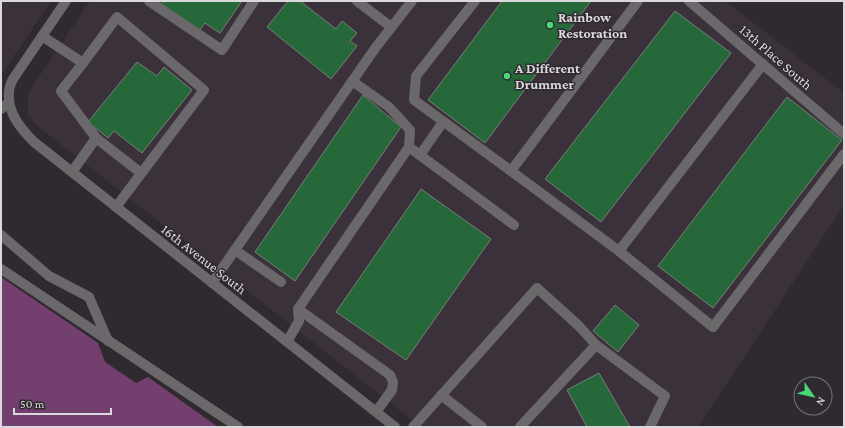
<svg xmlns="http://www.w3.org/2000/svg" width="845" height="428" viewBox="0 0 845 428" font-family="'Crimson Pro',serif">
<rect width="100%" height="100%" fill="#2f2a2f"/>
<g fill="#3b313a">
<path d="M1,1H51L1,75Z"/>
<path d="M90,1H725L844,93V205L698,427H421L40,128L28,116V93Z"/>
</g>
<path fill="#723f6f" d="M1,277L98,343L105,362L136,383L148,377L218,427H1Z"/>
<g fill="#27683a" stroke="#777e78">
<path d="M164,1H242L220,33L205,23L199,31L161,5Z"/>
<path d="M288,1H300L336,29L342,21L357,33L350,41L357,46L331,79L267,27Z"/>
<path d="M502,1H591L485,143L428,100Z"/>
<path d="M675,11L731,53L601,222L545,179Z"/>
<path d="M137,62L157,76L164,67L192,90L142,153L114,131L108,138L88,122Z"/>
<path d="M363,95L401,127L295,281L255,252Z"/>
<path d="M787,97L842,140L713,308L658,266Z"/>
<path d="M421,189L491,239L406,360L336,312Z"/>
<path d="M615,305L639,325L618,352L593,331Z"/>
<path d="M599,373L630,427H587L567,390Z"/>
</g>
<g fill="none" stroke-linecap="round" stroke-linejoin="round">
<g stroke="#6b686b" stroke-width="10">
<path d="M66,1L13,79C11,83 9,87 9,92C7,112 20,128 34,142L395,427"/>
<path d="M149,1L222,50L254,1"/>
<path d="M357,1L391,27"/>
<path d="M475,1L416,76L414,100L511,171L638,1"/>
<path d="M689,1L844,134"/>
<path d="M42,36L83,63L117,17L204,90L116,207"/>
<path d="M1,109L9,102"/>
<path d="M96,138L141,173"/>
<path d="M409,147L514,225"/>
<path d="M420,155L443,122"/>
<path d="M511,171L619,251L763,64"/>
<path d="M72,172L96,138L61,91L83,63"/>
<path d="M1,235L49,276L89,297L108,341"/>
<path d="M235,250L281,282"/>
<path d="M619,251L713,327L844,154"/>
<path d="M1,269L238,427"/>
<path d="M212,283L376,47L412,1"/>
<path d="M298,309L390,375L393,382L392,390L376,412"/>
<path d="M287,342L299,321L298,309L409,147L410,130L389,107L352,81"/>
<path d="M441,395L482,427"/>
<path d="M413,427L537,288L579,326L596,345L665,396L650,427"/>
<path d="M520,427L596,345"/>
</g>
</g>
<g fill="#4ad777" stroke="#2f2a2f" stroke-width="1.5">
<circle cx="550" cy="25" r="4"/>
<circle cx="507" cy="76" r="4"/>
</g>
<g text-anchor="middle" stroke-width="3" stroke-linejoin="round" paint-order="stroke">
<g font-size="14" font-weight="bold" fill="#dcd9dc" stroke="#2f2a2f" text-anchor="start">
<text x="558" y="22">Rainbow<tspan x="558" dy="16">Restoration</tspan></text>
<text x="515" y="73">A Different<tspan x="515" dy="16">Drummer</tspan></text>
</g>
<g font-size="14" fill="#dcd9dc" stroke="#2f2a2f">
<text transform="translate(776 57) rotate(41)" y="5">13th Place South</text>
<text transform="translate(204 259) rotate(38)" y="5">16th Avenue South</text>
</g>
</g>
<rect width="845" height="428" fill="none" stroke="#dcd9dc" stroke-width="4"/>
<g transform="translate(813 396) rotate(124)"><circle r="19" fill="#2f2a2f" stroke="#747074"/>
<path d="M0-3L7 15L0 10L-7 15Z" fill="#4ad777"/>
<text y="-6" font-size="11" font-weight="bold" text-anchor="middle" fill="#dcd9dc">N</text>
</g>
<path d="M14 408v6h97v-6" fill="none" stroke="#dcd9dc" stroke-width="2"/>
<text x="20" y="408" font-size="12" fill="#dcd9dc" stroke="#2f2a2f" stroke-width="3" paint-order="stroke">50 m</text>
</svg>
